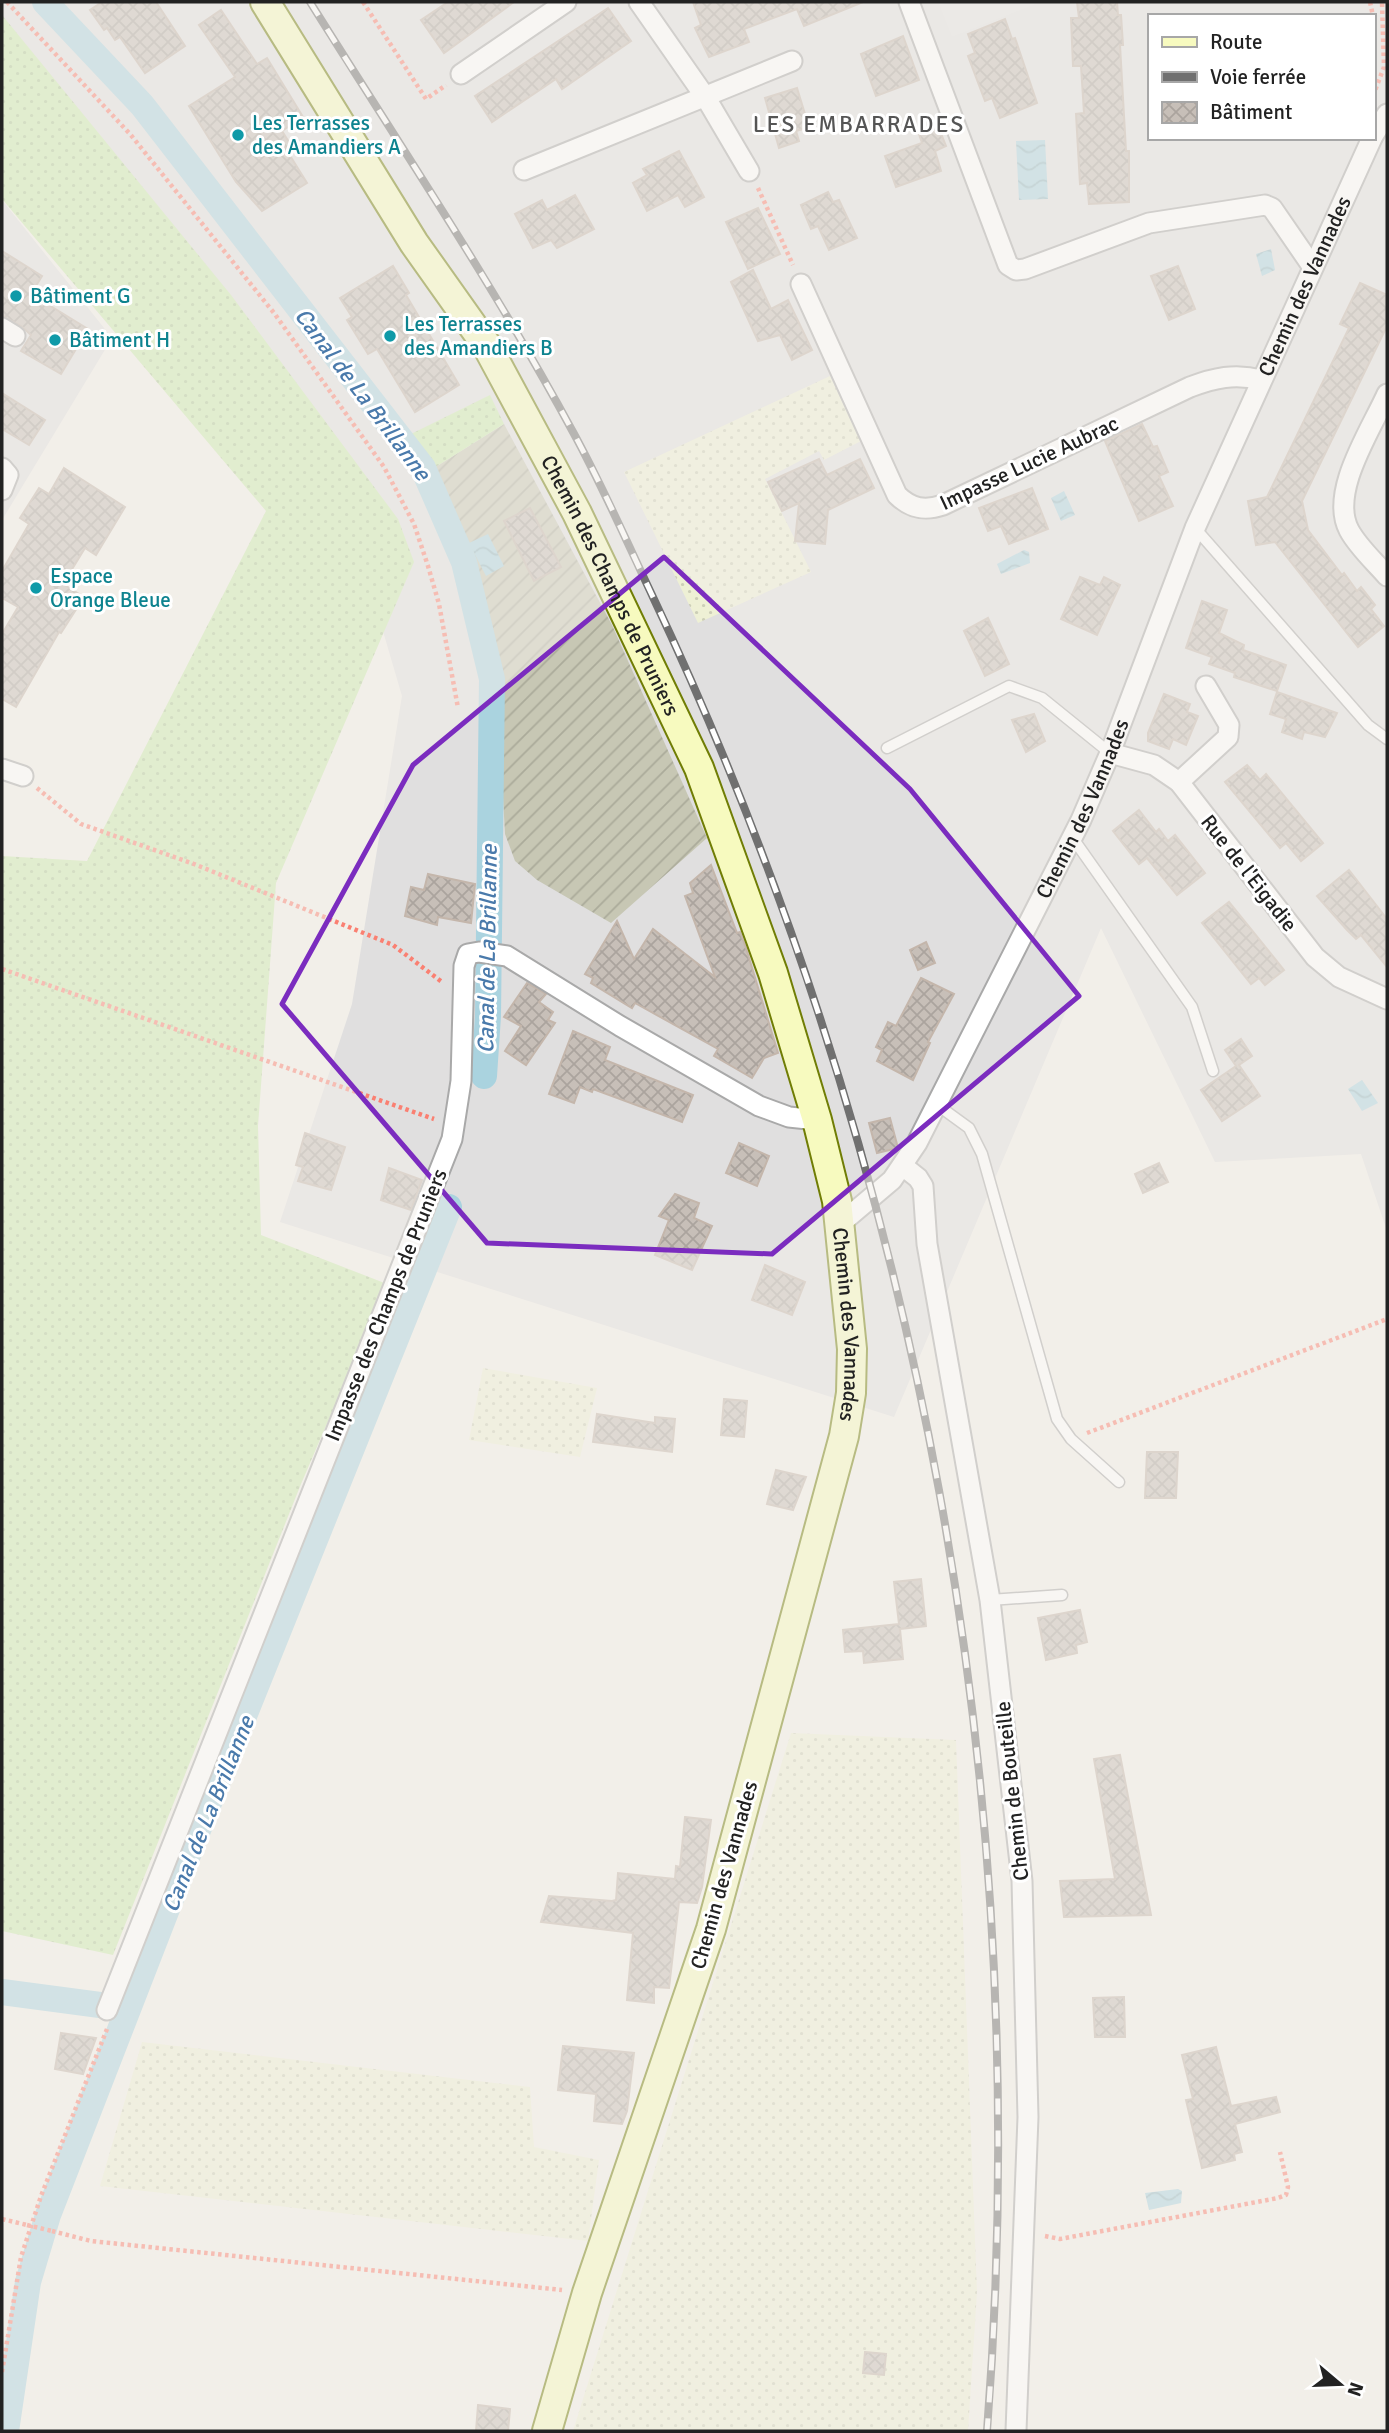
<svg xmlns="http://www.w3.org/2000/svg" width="1389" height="2433" viewBox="0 0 1389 2433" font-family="Signika,sans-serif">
<defs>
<pattern id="construction-furrows" width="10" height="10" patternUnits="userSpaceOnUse" patternTransform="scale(1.75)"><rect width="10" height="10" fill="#c7c7b4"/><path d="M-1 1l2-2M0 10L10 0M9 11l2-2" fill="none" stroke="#abab9a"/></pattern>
<pattern id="farmland-dots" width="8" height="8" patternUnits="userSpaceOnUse" patternTransform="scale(1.75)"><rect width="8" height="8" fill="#eef0d5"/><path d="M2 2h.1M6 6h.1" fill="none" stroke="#ccceb7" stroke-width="1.8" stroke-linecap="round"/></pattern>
<pattern id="grass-dots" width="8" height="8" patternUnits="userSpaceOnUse" patternTransform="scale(1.75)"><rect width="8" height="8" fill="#cdebb0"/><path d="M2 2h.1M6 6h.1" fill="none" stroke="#b0c997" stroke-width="1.8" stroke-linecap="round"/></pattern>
<pattern id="water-waves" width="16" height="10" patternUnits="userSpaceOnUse" patternTransform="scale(1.75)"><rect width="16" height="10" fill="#aad3df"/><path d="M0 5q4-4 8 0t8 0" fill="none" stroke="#92b5bf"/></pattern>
<pattern id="building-cross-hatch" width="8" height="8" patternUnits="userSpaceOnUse" patternTransform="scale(1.75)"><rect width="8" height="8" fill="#c7bfb8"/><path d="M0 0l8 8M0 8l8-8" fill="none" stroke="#aba49e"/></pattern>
</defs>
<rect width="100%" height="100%" fill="#f2efe9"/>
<g fill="#e0dfdf" fill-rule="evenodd">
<path d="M2,2H1387V1231L1361,1154L1215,1162L1101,928L894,1417L280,1222L352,1004L402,696L344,498L2,59ZM1149,16H1373V138H1149Z"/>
<path d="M2,200L112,338L2,520Z"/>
</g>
<path fill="url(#construction-furrows)" d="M504,424L612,625L707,838L611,923L537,880L515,861L505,834L497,686L481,603L434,468Z"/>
<g fill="url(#farmland-dots)">
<path d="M830,376L861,441L824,460L819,451L765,479L811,572L698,623L624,472Z"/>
<path d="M483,1368L597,1388L580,1457L469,1440Z"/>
<path d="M791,1733L956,1740L977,2292L968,2431H573Z"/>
<path d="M142,2042L530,2087L534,2147L599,2160L588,2241L100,2186Z"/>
</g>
<g fill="url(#grass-dots)">
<path d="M2,15L231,295L398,519L414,562L276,883L258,1126L261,1235L387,1284L301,1484L113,1955L2,1931V856L87,861L266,511L2,199Z"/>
<path d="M490,395L504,424L434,468L411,434Z"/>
</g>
<path fill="#e2e2e2" d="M938,2H1042L952,37Z"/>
<g fill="url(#water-waves)">
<path d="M1045,140L1048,199L1019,200L1016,141Z"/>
<path d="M1271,249L1275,270L1262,276L1256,254Z"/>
<path d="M1064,491L1075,515L1061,521L1051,498Z"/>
<path d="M488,534L504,566L486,576L469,543Z"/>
<path d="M1024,550L1029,552L1030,563L1001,574L997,564Z"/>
<path d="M1362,1080L1378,1103L1362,1111L1348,1089Z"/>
<path d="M1178,2189L1182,2191L1181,2203L1149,2210L1145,2193Z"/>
</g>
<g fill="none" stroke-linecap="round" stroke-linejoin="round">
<g stroke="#aad3df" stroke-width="26">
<path d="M45,2L142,105L423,468L464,562L492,679L488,1016L484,1076"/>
<path d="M2,1992L100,2005"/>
<path d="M6,2431L28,2282L48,2215L186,1860L449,1207"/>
</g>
</g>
<g fill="url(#building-cross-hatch)" stroke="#c4b6ab" stroke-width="2">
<path d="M102,2H156L185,46L145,73L120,37L115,40L107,28L104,30L90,10Z"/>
<path d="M448,2H514L444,53L421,20Z"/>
<path d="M693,2H863L804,26L797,9L744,29L749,42L709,57L695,28L701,25Z"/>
<path d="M1077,2H1117L1118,15H1121L1123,45H1120L1126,151H1129V202L1089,204L1087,183L1080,184L1076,114L1084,113L1081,66H1073L1071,18H1079Z"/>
<path d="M608,8L631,41L562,89L556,79L492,122L475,96Z"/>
<path d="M221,10L257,64L267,58L303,117L282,131L294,150L289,154L307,183L262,211L236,182L189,106L235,77L199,25Z"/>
<path d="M1005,19L1012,39L1015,38L1037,103L1000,118L992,98L985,101L968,56L975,53L968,34Z"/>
<path d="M903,36L919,80L876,96L861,54Z"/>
<path d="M797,88L809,127L796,131L799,141L779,148L765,98Z"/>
<path d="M938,126L946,146L935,151L941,171L896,187L885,156L922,143L919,134Z"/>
<path d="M679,151L704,197L685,207L678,195L647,211L633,183L647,175L643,169Z"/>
<path d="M828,192L833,202L839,200L857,238L829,250L818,226L811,229L801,205Z"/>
<path d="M575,195L594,229L557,248L551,240L533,248L515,214L542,200L547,210Z"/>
<path d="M758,208L780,254L748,269L726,222Z"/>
<path d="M2,251L42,276L31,294L88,329L61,374L21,351L31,335L21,326L2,316Z"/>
<path d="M393,266L409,293L406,295L459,385L415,412L377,349L368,354L347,320L352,317L340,298Z"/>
<path d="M1178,266L1195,309L1169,320L1151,276Z"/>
<path d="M753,270L771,309L788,300L812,350L792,360L780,335L758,341L731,282Z"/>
<path d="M1360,283L1387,295V326L1302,501L1308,530L1342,575L1344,573L1357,591L1361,587L1375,605L1371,609L1384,626L1358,647L1275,542L1256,545L1248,501L1267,497L1349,328L1340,324Z"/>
<path d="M2,393L45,420L29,445L2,429Z"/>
<path d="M1142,424L1153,447L1157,446L1168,472L1159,476L1173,506L1139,521L1105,441Z"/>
<path d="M819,459L827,475L860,459L874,488L828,510L825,544L795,541L799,503L782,511L768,482Z"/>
<path d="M64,468L125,507L96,555L85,548L63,584L84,597L61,633L59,632L16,707L2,699V634L18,607L2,598V571L29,524L20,518L39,488L49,494Z"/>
<path d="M1032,488L1048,529L1009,544L1001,526L988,531L979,508Z"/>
<path d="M530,508L561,567L534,581L504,521Z"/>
<path d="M1080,577L1100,585L1104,577L1120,585L1097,635L1061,619Z"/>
<path d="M1202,601L1227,610L1219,633L1244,645L1243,650L1286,665L1277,691L1234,677L1235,673L1209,664L1212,657L1186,648Z"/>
<path d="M988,618L1009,664L985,676L964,631Z"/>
<path d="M1277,692L1337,713L1325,737L1304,732L1302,739L1282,732L1286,719L1270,714Z"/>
<path d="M1164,694L1190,704L1187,712L1198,716L1186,745L1173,739L1169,749L1148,741V733Z"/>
<path d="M1034,714L1045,741L1026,752L1012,720Z"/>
<path d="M1247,765L1260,780L1266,774L1323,843L1301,861L1286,843L1280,848L1225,782Z"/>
<path d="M1139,810L1156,832L1159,829L1168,841L1175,835L1205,873L1177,895L1147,858L1139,864L1113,831Z"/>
<path d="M711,865L737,933L740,932L746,948L778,1053L764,1058L752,1078L714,1056L718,1049L635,1003L632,1008L591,983L593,978L585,974L617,921L634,959L653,929L715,977L685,896L693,893L690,883Z"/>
<path d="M1349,870L1387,919V967L1361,935L1356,939L1347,930L1317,896Z"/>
<path d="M428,874L475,884L471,923L438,917L437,925L405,916L411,887L424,890Z"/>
<path d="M1229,902L1284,970L1265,985L1259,978L1251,984L1202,923Z"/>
<path d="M926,942L935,963L918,970L910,950Z"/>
<path d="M921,978L954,994L928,1042L930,1043L913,1080L877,1061L882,1050L876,1047L888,1022L896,1026Z"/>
<path d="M527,983L546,994L539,1002L553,1012L548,1020L555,1023L526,1065L505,1051L521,1026L504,1017Z"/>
<path d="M573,1031L610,1047L605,1060L693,1095L682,1122L593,1089L592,1092L580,1087L574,1103L549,1094Z"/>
<path d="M1241,1039L1252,1056L1239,1065L1260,1096L1222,1121L1201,1090L1236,1066L1225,1050Z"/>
<path d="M890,1118L898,1148L877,1153L869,1123Z"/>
<path d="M305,1133L345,1147L331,1190L298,1181L303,1167L296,1165Z"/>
<path d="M739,1143L769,1156L757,1186L726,1173Z"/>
<path d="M1159,1163L1168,1182L1143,1193L1135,1174Z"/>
<path d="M389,1168L422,1180L411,1210L381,1200Z"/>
<path d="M675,1194L699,1203L694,1218L712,1226L692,1270L655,1255L669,1220L659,1216Z"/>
<path d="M765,1265L805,1282L792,1315L752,1300Z"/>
<path d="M724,1399L747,1401L744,1437L721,1435Z"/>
<path d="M597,1414L655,1423V1417L675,1419L672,1452L593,1442Z"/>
<path d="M1147,1452H1178L1176,1498H1145Z"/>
<path d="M776,1470L806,1477L793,1510L767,1504Z"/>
<path d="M921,1579L926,1626L900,1629L903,1659L864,1663L863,1651L845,1652L843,1630L899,1624L894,1582Z"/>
<path d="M1080,1610L1087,1642L1076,1645L1077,1653L1046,1660L1038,1618Z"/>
<path d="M1120,1755L1151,1915L1064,1917L1060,1881L1115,1879L1094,1759Z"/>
<path d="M685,1817L711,1820L702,1887L697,1903L679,1902L669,1988L654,1987V2003L627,2000L633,1933L541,1922L549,1896L612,1901L616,1900L618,1873L675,1879L676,1866L680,1867Z"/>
<path d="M1124,1997L1125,2037H1095L1093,1998Z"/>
<path d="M61,2033L96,2038L83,2074L55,2069Z"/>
<path d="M563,2046L634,2053L627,2111L622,2124L594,2121L596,2094L558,2090Z"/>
<path d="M1216,2047L1231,2106L1276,2097L1280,2112L1235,2124L1242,2152L1234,2154L1235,2160L1202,2168L1186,2100L1193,2099L1182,2055Z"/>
<path d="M865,2352L886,2354L884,2375L863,2373Z"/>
<path d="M478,2405L510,2409L508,2431H476Z"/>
</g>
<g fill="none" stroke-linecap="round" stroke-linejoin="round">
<g stroke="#a9a9a9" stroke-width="13">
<g id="lane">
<path d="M1195,528L1368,725L1387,739"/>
<path d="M887,748L1009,686L1042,698L1110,753"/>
<path d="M1072,837L1192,1007L1213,1071"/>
<path d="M936,1104L969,1128L982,1154L1057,1419L1071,1439L1119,1482"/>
<path d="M990,1600L1062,1595"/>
</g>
</g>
<g stroke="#a9a9a9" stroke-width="23">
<g id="street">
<path d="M639,2L706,98L749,171"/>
<path d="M909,2L1008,265L1016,270L1025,269L1149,223L1265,205L1272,208L1312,266"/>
<path d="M461,74L566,2"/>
<path d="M1373,136L1387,114"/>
<path d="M524,170L792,61"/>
<path d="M801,284L897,495C911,509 925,511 943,505L1190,387C1214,378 1235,373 1261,380"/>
<path d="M2,328L15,336"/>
<path d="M1387,394C1371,430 1329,492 1349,530C1358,547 1375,562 1387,576"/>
<path d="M2,468L8,475L2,490"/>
<path d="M1110,753L1154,765L1179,782L1315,957L1339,977L1387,999"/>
<path d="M2,769L23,776"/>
<path d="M1179,782L1228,737L1229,725L1206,686"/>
<path d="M903,1166L918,1178L923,1186L927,1244L990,1600L1022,1881L1028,2117L1016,2431"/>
<path id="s1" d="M840,1224L892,1180L917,1143L1081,820L1110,753L1195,528L1372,138"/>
<path d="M107,2010L452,1139L461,1081L464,966L468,954L479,952L507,956L620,1026L759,1106L789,1117L817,1120"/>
</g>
</g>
<g stroke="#707d05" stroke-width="32">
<g id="secondary">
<path id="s2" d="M265,2L414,243L487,346L577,513L699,768L773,973L817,1120L837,1201L852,1349L851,1393L844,1436L711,1929L587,2293L547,2431"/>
</g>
</g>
<g stroke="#fa8072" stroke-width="4.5" stroke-dasharray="3.5 3.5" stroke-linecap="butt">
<path d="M7,2L130,134L274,313L384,467L414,524L428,566L439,604L458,708"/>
<path d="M363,2L426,99L446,85"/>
<path d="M1370,2L1373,16"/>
<path d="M1373,96L1384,67L1382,2"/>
<path d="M758,188L793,265"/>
<path d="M37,788L81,824L194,864L393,945L442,982"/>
<path d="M2,969L434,1119"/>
<path d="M1087,1433L1387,1319"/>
<path d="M2,2219L27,2225"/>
<path d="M52,2231L91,2241L562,2290"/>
<path d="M1045,2236L1060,2239L1278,2198L1286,2195L1288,2187L1280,2152"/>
<path d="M2,2372L21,2257L41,2196L107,2029"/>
</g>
<use href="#lane" stroke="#fff" stroke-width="10"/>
<use href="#street" stroke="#fff" stroke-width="19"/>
<use href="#secondary" stroke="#f7fabf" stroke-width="28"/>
<g stroke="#707070" stroke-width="8">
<path id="rail" d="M310,2C399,144 493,284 573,432C602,485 626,540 652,595C922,1166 1036,1801 987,2431"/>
</g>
<use href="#rail" stroke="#fff" stroke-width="5" stroke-dasharray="16" stroke-linecap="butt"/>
<path stroke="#fa8072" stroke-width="4.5" stroke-dasharray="3.5 3.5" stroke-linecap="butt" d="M27,2225L52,2231"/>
</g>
<path d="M0 0H1389V2433H0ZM664,557L910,789L1079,996L772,1254L487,1243L282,1004L413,765Z" fill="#f2efe9" fill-opacity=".55" fill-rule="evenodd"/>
<path fill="none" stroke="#7b2cbf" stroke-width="5" stroke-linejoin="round" d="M664,557L910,789L1079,996L772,1254L487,1243L282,1004L413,765Z"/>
<g fill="#0f9aa8" stroke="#fff" stroke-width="2.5">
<circle cx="238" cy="135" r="7"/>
<circle cx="16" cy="296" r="7"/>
<circle cx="390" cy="336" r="7"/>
<circle cx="55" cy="340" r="7"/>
<circle cx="36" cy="588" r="7"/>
</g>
<g text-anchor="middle" stroke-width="6" stroke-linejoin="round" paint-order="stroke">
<g font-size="21" fill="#0d838f" stroke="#fff" text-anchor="start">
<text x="252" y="130">Les Terrasses<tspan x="252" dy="24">des Amandiers A</tspan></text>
<text x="30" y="303">Bâtiment G</text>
<text x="404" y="331">Les Terrasses<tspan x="404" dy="24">des Amandiers B</tspan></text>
<text x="69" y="347">Bâtiment H</text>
<text x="50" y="583">Espace<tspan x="50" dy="24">Orange Bleue</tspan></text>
</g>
<g font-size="21" fill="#222" stroke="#fff">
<text dy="7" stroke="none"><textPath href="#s1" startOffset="1054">Chemin des Vannades</textPath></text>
<text transform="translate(1029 463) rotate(-25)" y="7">Impasse Lucie Aubrac</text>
<text dy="7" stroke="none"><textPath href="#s2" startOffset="679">Chemin des Champs de Pruniers</textPath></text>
<text dy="7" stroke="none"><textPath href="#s1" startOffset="486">Chemin des Vannades</textPath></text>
<text transform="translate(1249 873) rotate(52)" y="7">Rue de l'Eigadie</text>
<text transform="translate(386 1305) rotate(-68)" y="7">Impasse des Champs de Pruniers</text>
<text dy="7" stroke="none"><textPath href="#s2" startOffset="1461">Chemin des Vannades</textPath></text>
<text transform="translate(1012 1791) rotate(-96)" y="7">Chemin de Bouteille</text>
<text transform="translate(724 1875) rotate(-74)" y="7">Chemin des Vannades</text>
</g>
<g font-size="23" letter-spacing="2" fill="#555" stroke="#fff">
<text x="859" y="132">LES EMBARRADES</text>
</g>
<g font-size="23" font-style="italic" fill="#4a7aab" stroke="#fff">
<text transform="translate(363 394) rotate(53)" y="8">Canal de La Brillanne</text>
<text transform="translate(487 949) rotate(-89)" y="8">Canal de La Brillanne</text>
<text transform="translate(208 1814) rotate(-68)" y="8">Canal de La Brillanne</text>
</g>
</g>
<rect width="1389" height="2433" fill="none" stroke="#222222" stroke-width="7"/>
<rect x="1148" y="14" width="228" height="126" fill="#ffffff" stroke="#a7a7a7" stroke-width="2"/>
<rect x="1162" y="37" width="35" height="10" fill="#f7fabf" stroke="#a7a7a7" stroke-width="2"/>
<text x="1210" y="49" font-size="21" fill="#222222">Route</text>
<rect x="1162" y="72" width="35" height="10" fill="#707070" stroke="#a7a7a7" stroke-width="2"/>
<text x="1210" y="84" font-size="21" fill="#222222">Voie ferrée</text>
<rect x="1162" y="102" width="35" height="21" fill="url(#building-cross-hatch)" stroke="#a7a7a7" stroke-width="2"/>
<text x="1210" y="119" font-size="21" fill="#222222">Bâtiment</text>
<g transform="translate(1340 2384) rotate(109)" stroke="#ffffff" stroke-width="5" paint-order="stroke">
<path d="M0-5L12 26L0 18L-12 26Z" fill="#222222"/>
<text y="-10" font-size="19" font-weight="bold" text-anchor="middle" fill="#222222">N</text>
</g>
</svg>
